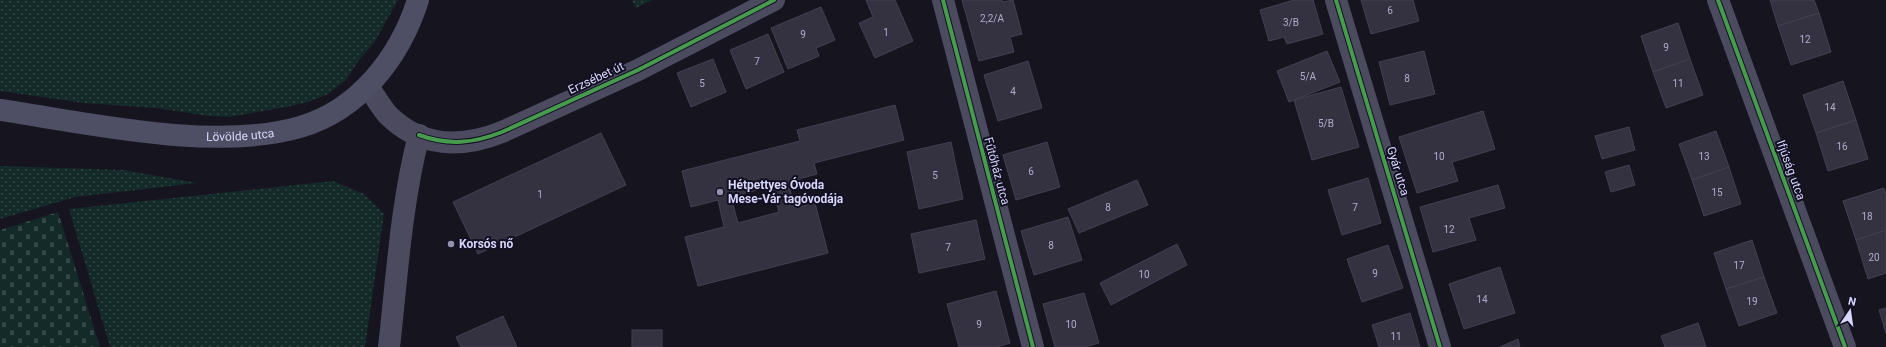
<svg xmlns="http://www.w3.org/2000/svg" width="1886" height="347" viewBox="0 0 1886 347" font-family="Roboto,sans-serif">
<defs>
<pattern id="cemetery-stones" width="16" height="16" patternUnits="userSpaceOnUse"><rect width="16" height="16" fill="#142a29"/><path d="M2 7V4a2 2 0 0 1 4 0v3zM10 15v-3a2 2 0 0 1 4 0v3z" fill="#354849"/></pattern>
<pattern id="park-dots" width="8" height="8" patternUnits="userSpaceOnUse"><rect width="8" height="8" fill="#142a29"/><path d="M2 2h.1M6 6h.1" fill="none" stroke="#354849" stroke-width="1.8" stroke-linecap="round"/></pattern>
</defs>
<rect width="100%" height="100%" fill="#16141f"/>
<path fill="url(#cemetery-stones)" d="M58,212L100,347H0V230Z"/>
<g fill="url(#park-dots)">
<path d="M0,0H398L374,43L359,60L346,80L328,94L308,102L286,107L229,117L209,116L156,108L84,103L0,91Z"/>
<path d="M632,0H652L636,8Z"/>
<path d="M0,166L123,170L197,183L75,197L0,219Z"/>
<path d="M333,181L364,194L384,214L365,347H110L69,209Z"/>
</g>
<g fill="#343241" stroke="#434052" fill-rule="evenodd">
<path d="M866,0H895L913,41L875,58L859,23L873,17Z"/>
<path d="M962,0H1002L1003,2L1013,0L1022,34L1010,37L1014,52L979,61Z"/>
<path d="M1294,0H1313L1323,34L1287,44L1284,37L1269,41L1260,10Z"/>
<path d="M1361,0H1413L1419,21L1371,34Z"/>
<path d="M1770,0H1814L1819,13L1778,26Z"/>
<path d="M821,7L835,40L816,48L819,56L788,69L771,28Z"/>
<path d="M1819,13L1831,52L1791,65L1778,26Z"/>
<path d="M1678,23L1690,59L1653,72L1641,36Z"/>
<path d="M768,34L784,72L746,89L730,50Z"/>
<path d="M1327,51L1340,82L1289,102L1277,71Z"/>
<path d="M1424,51L1435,94L1390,105L1379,62Z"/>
<path d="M713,59L726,92L691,107L677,73Z"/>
<path d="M1690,59L1703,95L1666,108L1653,72Z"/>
<path d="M1028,61L1042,108L998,121L984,75Z"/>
<path d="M1843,81L1856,120L1816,133L1803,95Z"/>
<path d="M1341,87L1359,147L1312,160L1294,100Z"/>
<path d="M895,105L904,140L814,163L817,174L788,182L795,208L815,203L828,253L698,286L685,237L724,227L718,200L691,207L682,171L800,141L797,130ZM772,186L779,212L738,223L731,197Z"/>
<path d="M1483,111L1495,149L1452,162L1458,181L1417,193L1399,137Z"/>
<path d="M1856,120L1868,159L1828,171L1816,133Z"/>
<path d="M1629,127L1635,150L1602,159L1595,136Z"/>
<path d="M1716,131L1729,167L1692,180L1679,144Z"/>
<path d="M601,133L626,185L478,254L453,202Z"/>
<path d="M951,142L963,199L919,209L907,152Z"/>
<path d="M1047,142L1060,187L1016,200L1003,155Z"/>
<path d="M1629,165L1635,185L1611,192L1605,172Z"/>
<path d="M1729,167L1741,204L1704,216L1692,180Z"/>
<path d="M1368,178L1381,223L1342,235L1328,190Z"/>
<path d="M1137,180L1148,205L1079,233L1068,209Z"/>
<path d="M1498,185L1505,208L1469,218L1476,240L1433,252L1420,207Z"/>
<path d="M1884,188L1886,194V230L1856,240L1843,201Z"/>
<path d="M1068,217L1082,260L1034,275L1021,231Z"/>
<path d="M976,220L985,259L919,273L911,234Z"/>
<path d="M1886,230V273L1868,279L1856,240Z"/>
<path d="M1752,240L1764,277L1726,289L1714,253Z"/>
<path d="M1177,244L1187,265L1111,305L1100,283Z"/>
<path d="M1388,245L1403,288L1362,302L1347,259Z"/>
<path d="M1500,267L1515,313L1464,329L1449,284Z"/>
<path d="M1764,277L1777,313L1739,326L1726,289Z"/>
<path d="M996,291L1010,343L997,347H959L947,304Z"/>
<path d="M1084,293L1099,343L1085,347H1055L1043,304Z"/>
<path d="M1886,308V333L1879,310Z"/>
<path d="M1410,313L1420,347H1379L1372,325Z"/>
<path d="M503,316L517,347H461L456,337Z"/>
<path d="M1698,323L1706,347H1665L1661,336Z"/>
<rect x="632" y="330" width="30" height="17"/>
<path d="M1518,339L1520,347H1500Z"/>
</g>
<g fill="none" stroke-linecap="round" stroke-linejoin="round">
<g stroke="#4b4a5f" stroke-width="22">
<path d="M943,0L1033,347"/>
<path d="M1336,0L1440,347"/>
<path d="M1718,0L1845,347"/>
<path d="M368,87C375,96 381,107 388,115C421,148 462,148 502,132L638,70L774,0"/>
<path d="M389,347C397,277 401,204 419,135"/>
</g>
<path stroke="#4e4f65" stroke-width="22" id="s1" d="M0,110C88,123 214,152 300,127C359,110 400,57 418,0"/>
<g stroke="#131023" stroke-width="6">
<g id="cycleway">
<path d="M943,0L1033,347"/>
<path d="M1336,0L1440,347"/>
<path d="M1718,0L1845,347"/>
<path d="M419,135C449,146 474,143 502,132L638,70L774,0"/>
</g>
</g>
<use href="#cycleway" stroke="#469c4c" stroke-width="4"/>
</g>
<g fill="#9492ae" stroke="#131023" stroke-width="1.5">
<circle cx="720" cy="192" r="4"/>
<circle cx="451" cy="244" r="4"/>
</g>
<g text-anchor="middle" stroke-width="4" stroke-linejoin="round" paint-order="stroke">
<g font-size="10" fill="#afadcc">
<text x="1390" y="14">6</text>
<text x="992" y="22">2,2/A</text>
<text x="1291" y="26">3/B</text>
<text x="886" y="36">1</text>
<text x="803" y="38">9</text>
<text x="1805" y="43">12</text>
<text x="1666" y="51">9</text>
<text x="757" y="65">7</text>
<text x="1308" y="80">5/A</text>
<text x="1407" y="82">8</text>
<text x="702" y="87">5</text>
<text x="1678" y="87">11</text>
<text x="1013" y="95">4</text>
<text x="1830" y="111">14</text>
<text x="1326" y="127">5/B</text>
<text x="1842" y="150">16</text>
<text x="1439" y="160">10</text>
<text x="1704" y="160">13</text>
<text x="1031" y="175">6</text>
<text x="935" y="179">5</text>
<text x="1717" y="196">15</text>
<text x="540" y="198">1</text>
<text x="1108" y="211">8</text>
<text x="1355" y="211">7</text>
<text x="1867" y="220">18</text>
<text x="1449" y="233">12</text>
<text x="1051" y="249">8</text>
<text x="948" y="251">7</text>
<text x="1874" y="261">20</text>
<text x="1739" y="269">17</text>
<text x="1375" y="277">9</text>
<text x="1144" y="278">10</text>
<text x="1482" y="303">14</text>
<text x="1752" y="305">19</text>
<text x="979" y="328">9</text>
<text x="1071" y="328">10</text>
<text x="1396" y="340">11</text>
</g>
<g font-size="12" fill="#d8d6fb" stroke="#131023">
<text transform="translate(596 78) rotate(-25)" y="4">Erzsébet út</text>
<text dy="4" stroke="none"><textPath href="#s1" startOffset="242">Lövölde utca</textPath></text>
<text transform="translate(1791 170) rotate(70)" y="4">Ifjúság utca</text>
<text transform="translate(997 171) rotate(75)" y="4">Fűtőház utca</text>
<text transform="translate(1398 171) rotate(73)" y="4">Gyár utca</text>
</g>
<g font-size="12" font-weight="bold" fill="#d8d6fb" stroke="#131023" text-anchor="start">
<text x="728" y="189">Hétpettyes Óvoda<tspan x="728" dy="14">Mese-Vár tagóvodája</tspan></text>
<text x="459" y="248">Korsós nő</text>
</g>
</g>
<g transform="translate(1850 311) rotate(13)" stroke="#131023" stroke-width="3" paint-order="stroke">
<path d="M0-3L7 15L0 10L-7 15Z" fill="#d8d6fb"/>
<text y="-6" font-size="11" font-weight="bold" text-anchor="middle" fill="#d8d6fb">N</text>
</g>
</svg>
